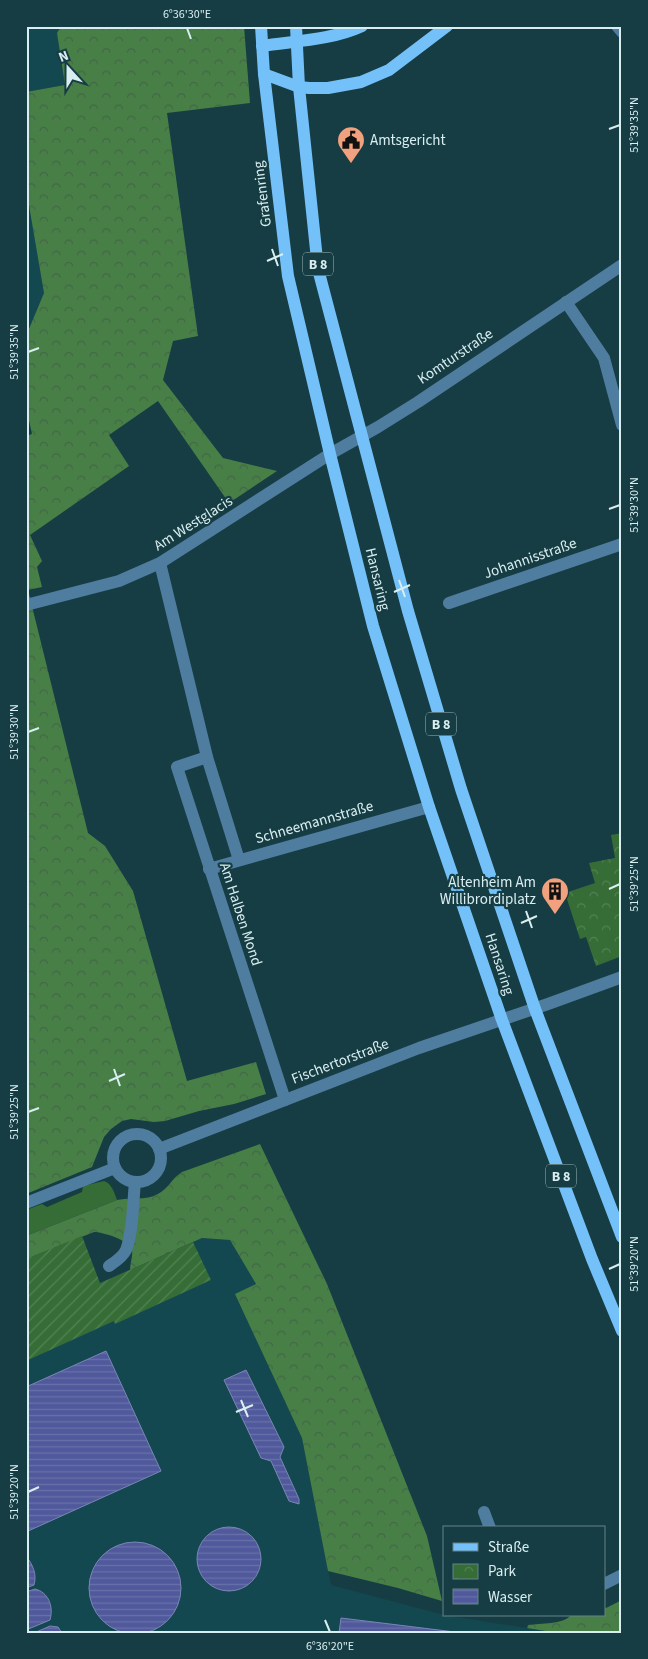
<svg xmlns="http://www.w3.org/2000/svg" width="648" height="1659" viewBox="0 0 648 1659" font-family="'Source Sans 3',sans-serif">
<defs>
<pattern id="forest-crowns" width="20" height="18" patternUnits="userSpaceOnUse" patternTransform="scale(1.25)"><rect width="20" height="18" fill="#477f47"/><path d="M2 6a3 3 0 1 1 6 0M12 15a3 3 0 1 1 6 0" fill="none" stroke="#446647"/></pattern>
<pattern id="park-crowns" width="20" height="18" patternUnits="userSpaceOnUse" patternTransform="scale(1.25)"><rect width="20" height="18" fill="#366d36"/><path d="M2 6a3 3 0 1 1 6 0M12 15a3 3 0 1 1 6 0" fill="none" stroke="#528254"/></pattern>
<pattern id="garden-furrows" width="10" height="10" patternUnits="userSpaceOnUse" patternTransform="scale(1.25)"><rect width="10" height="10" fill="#366d36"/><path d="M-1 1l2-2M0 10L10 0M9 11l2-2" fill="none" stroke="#528254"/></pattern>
<pattern id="water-rules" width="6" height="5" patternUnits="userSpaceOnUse" patternTransform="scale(1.25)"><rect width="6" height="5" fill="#50599b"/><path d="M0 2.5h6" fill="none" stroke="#6971a9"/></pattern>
</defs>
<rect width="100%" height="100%" fill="#163d43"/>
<g fill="#144850">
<path d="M26,26H61L57,33L65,85L26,92Z"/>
<path d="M26,188L44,293L26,336Z"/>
<path d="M202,1238L230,1240L256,1284L236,1294L302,1438L331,1585L444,1615L558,1633H26V1361L114,1320L115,1323L210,1280L193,1242Z"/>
</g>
<path fill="#366d36" d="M104,1181C112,1184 114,1192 117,1200L26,1236V1210L42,1204L47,1207L82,1192L83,1186Z"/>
<g fill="url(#forest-crowns)">
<path d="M61,26H244L250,103L167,113L198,336L173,341L163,380L223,458L277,471L229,503L158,401L109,435L129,466L30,535L42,561L37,567L42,587L28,590L88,833L105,846L133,891L187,1081L256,1062L266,1094L234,1104L199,1111L165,1121L154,1122L131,1119L122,1121L111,1129L104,1137L92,1167L26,1194V436L32,434L26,407V336L44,293L26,188V92L65,85L57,33Z"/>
<path d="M260,1144L327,1284L427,1536L442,1601L398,1588L328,1571L302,1438L235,1294L256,1284L230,1240L202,1238L130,1270C130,1264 133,1256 132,1250C130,1240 102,1232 94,1232L26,1259V1236L117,1200C131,1197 145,1201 158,1194C168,1189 172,1178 182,1172Z"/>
<path d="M622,1600V1633H558L527,1628L528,1625C541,1623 563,1625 571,1615H604V1609Z"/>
</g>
<path fill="url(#park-crowns)" d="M622,833V956L596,966L586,937L580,939L565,893L595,883L589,863L615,858L611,835Z"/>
<path fill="url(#garden-furrows)" d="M82,1236L100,1283L193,1242L211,1280L115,1324L114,1321L26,1361V1259Z"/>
<g fill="url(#water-rules)" stroke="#7986b5">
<path d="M106,1351L161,1471L26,1532V1387Z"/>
<path d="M246,1370L284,1447L280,1457L299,1499V1504L289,1501L271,1461L261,1458L224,1380Z"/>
<circle cx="229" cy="1559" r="32"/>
<circle cx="135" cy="1588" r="46"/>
<path d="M26,1556C33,1565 37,1574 34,1585L26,1588Z"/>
<path d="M35,1589C48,1592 54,1606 50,1620L26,1630V1592Z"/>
<path d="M341,1618L463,1633H339Z"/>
<path d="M50,1626L58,1627L62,1633H34Z"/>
</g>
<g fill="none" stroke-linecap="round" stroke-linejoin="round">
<g stroke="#4f7da0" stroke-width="12">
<path d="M617,26L622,32"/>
<path d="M566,302L604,358L622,425"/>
<path d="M160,563L207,757L239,860"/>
<path d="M449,603L622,544"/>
<path d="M26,605L119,581L160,563L330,454L378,427L418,402L622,265"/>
<path d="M207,757L177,767L285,1100"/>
<path d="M209,869L429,807"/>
<circle cx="137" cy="1158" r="24"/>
<path d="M159,1149L419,1048L548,1004L622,977"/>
<path d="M26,1203L115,1168"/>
<path d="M109,1266C115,1262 123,1257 126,1250C133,1233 133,1201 135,1182"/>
<path d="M484,1512L490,1528"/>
<path d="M604,1584L622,1575"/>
</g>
<g stroke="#74c0f9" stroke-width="12">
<path d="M261,26L264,74L288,276L330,454L373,626L429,807L502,1020L592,1259L622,1331"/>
<path d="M296,26L299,87L318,269L408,611L461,789L535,1009L622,1237"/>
<path d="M262,46C294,41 332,40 362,26"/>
<path d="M264,74L299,87L309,88H328L361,82L389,70L447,26"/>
</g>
</g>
<path fill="none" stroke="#d9eef1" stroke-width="2" d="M187,28L191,39M609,129L620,125M272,249L278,266M267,261L283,254M28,352L39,348M609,509L620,505M399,580L405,597M394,592L410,585M28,732L39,728M609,889L620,884M526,911L532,928M521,923L537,916M114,1069L120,1086M109,1081L125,1074M28,1112L39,1108M609,1269L620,1264M241,1400L248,1417M236,1412L253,1405M28,1492L39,1487M325,1620L330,1632"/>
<defs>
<g id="civic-pin" transform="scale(1.4375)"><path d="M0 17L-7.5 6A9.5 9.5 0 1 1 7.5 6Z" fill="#f1a17d" stroke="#163d43"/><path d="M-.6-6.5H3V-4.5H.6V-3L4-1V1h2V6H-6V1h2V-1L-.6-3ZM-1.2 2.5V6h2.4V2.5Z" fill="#111"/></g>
<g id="building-pin" transform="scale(1.4375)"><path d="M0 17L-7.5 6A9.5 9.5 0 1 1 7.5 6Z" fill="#f1a17d" stroke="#163d43"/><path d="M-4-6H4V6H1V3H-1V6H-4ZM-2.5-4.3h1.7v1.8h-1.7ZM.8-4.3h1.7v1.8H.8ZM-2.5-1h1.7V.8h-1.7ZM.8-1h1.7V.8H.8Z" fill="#111"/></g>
</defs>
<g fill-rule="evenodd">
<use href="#civic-pin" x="351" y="140"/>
<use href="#building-pin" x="555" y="891"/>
</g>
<g text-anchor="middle" stroke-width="4.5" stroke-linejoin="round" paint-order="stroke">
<g fill="#163d43" stroke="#9eb9bd" stroke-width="1">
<rect x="303" y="252.5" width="30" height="23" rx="4"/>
<rect x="426" y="712.5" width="30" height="23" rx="4"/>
<rect x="546" y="1164.5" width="30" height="23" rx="4"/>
</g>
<g font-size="14" font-weight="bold" fill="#d9eef1">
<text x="318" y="269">B 8</text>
<text x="441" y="729">B 8</text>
<text x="561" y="1181">B 8</text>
</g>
<g font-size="15" fill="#d9eef1" stroke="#163d43" text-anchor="start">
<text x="370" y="145">Amtsgericht</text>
<text x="536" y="887" text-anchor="end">Altenheim Am<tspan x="536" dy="17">Willibrordiplatz</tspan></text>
</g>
<g font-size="15" fill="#d9eef1" stroke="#163d43">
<text transform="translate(262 194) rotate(-97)" y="5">Grafenring</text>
<text transform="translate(455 356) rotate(-34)" y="5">Komturstraße</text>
<text transform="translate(193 523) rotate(-32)" y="5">Am Westglacis</text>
<text transform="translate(530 558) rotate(-19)" y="5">Johannisstraße</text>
<text transform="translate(378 579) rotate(76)" y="5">Hansaring</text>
<text transform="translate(314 822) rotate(-16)" y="5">Schneemannstraße</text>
<text transform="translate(241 914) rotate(72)" y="5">Am Halben Mond</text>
<text transform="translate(500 964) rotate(72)" y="5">Hansaring</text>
<text transform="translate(340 1061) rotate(-21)" y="5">Fischertorstraße</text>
</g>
</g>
<rect width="648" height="1659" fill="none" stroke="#163d43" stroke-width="55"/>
<rect x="443" y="1526" width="162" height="90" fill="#163d43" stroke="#648489"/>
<rect x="453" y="1543" width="25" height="8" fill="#74c0f9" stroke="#648489"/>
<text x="488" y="1552" font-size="15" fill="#d9eef1">Straße</text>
<rect x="453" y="1564" width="25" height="15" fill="url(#park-crowns)" stroke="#648489"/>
<text x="488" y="1576" font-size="15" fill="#d9eef1">Park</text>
<rect x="453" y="1589" width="25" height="15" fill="url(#water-rules)" stroke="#648489"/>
<text x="488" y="1602" font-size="15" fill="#d9eef1">Wasser</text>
<g transform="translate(68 68) rotate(339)" stroke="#163d43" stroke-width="4" paint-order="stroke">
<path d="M0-4L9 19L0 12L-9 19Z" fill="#d9eef1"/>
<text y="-8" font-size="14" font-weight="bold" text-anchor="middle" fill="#d9eef1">N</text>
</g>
<rect x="28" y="28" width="592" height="1604" fill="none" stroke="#d9eef1" stroke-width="2"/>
<g font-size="12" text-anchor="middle" fill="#d9eef1">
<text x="187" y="18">6°36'30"E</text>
<text transform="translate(634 125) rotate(-90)" y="4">51°39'35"N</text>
<text transform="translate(14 352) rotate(-90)" y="4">51°39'35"N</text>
<text transform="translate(634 505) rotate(-90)" y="4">51°39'30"N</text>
<text transform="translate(14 732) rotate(-90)" y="4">51°39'30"N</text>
<text transform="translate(634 884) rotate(-90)" y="4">51°39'25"N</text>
<text transform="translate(14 1112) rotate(-90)" y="4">51°39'25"N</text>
<text transform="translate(634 1264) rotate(-90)" y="4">51°39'20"N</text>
<text transform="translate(14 1492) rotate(-90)" y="4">51°39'20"N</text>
<text x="330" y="1650">6°36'20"E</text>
</g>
</svg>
